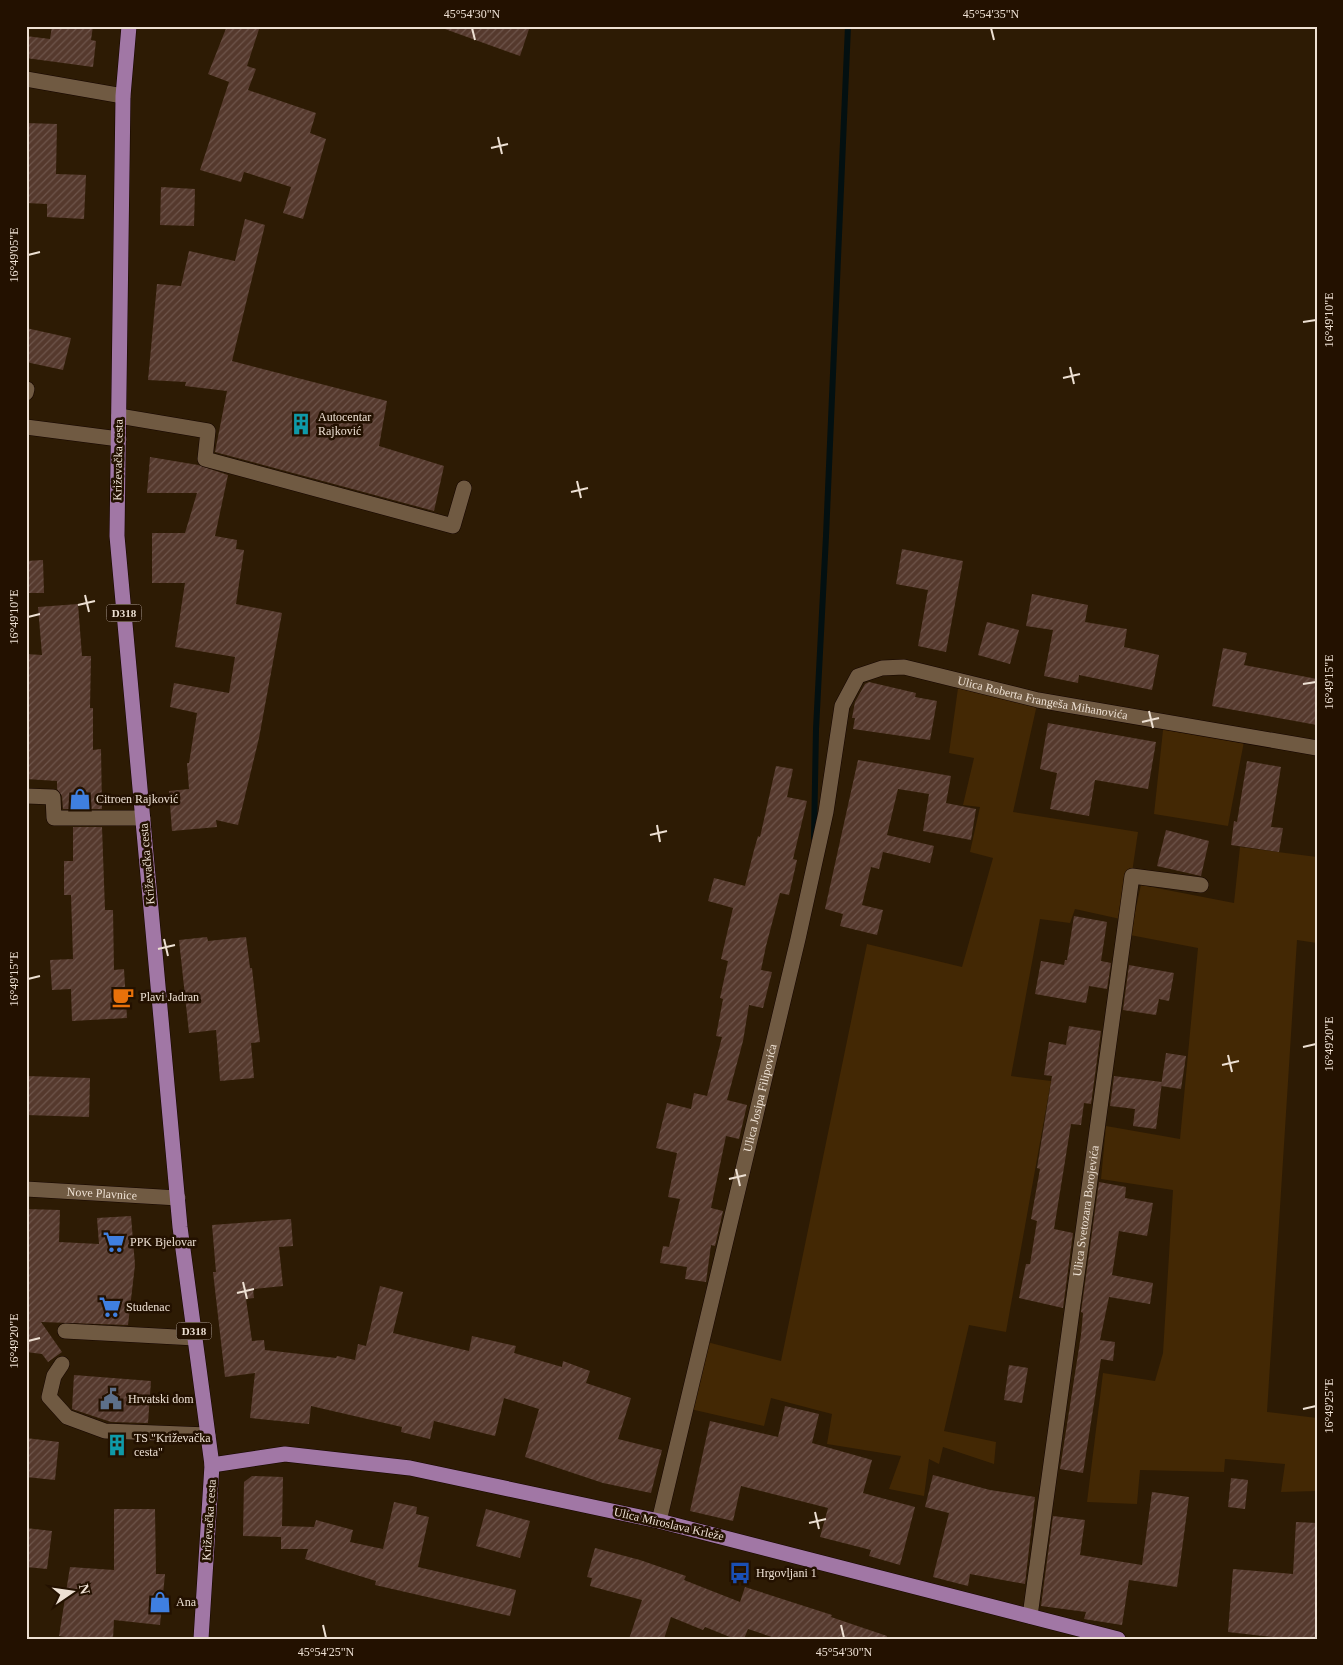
<svg xmlns="http://www.w3.org/2000/svg" width="1343" height="1665" viewBox="0 0 1343 1665" font-family="Georgia,serif">
<defs>
<pattern id="building-hatch" width="6" height="6" patternUnits="userSpaceOnUse" patternTransform="scale(1.25)"><rect width="6" height="6" fill="#55392d"/><path d="M-1 1l2-2M0 6l6-6M5 7l2-2" fill="none" stroke="#6e554b"/></pattern>
</defs>
<rect width="100%" height="100%" fill="#2d1b04"/>
<g fill="#432804">
<path d="M959,681L1038,700L1013,812L1138,832L1125,920L1075,909L1070,923L1040,919L1011,1076L1051,1081L1006,1332L969,1325L944,1431L996,1442L994,1464L943,1447L939,1464L929,1459L924,1496L889,1489L901,1456L827,1444L832,1414L771,1398L764,1426L686,1408L703,1341L781,1361L867,944L962,967L993,858L970,852L980,807L963,805L974,758L949,753Z"/>
<path d="M1164,721L1245,736L1228,826L1154,814Z"/>
<path d="M1240,847L1317,857V943L1297,940L1267,1412L1317,1418V1491L1281,1492L1285,1464L1225,1459L1224,1472L1140,1470L1137,1504L1087,1502L1103,1373L1155,1381L1163,1353L1173,1190L1101,1179L1106,1126L1180,1139L1198,948L1130,935L1141,885L1234,903Z"/>
</g>
<g fill="none" stroke-linecap="round" stroke-linejoin="round">
<path stroke="#031011" stroke-width="6" d="M814,838L816,729L826,536L848,26"/>
</g>
<g fill="url(#building-hatch)">
<path d="M52,26H93L91,40L96,41L93,67L26,58V36L50,39Z"/>
<path d="M227,26H260L247,66L256,69L248,90L316,113L310,133L326,139L303,219L283,213L291,187L244,172L241,182L200,170L229,82L208,74Z"/>
<path d="M445,26H530L520,56L445,29Z"/>
<path d="M26,123L57,124L56,174L86,175L84,219L47,217V204L26,203Z"/>
<path d="M161,187L195,189L194,226L160,225Z"/>
<path d="M245,219L265,225L232,361L387,401L379,446L444,466L434,511L215,452L227,391L185,386L186,382L148,380L157,284L181,286L189,251L235,261Z"/>
<path d="M26,328L71,338L63,370L26,362Z"/>
<path d="M150,457L198,465L228,475L215,536L237,540L236,549L244,550L236,604L282,613L259,738L238,825L216,820L217,827L172,831L169,791L189,789L187,763H189L197,713L170,707L174,683L229,693L235,657L175,647L185,583H152V533H185L197,493H147Z"/>
<path d="M902,549L963,561L946,652L918,646L928,590L896,584Z"/>
<path d="M43,560L44,593H26V561Z"/>
<path d="M1032,594L1088,605L1085,622L1127,629L1124,647L1159,655L1152,690L1079,675L1078,683L1044,676L1053,630L1026,626Z"/>
<path d="M78,604L82,656H91L90,708H93V750L101,749L102,809H63L62,796L57,789V781L26,779V654L42,655L38,607Z"/>
<path d="M987,622L1019,630L1010,664L978,655Z"/>
<path d="M1223,648L1247,653L1244,665L1317,679V725L1212,706Z"/>
<path d="M869,682L916,693L915,697L937,701L930,740L853,729L855,718H852L855,702L865,684Z"/>
<path d="M1048,723L1156,742L1148,789L1095,780L1089,816L1050,809L1057,773L1040,769Z"/>
<path d="M858,760L951,776L946,803L976,809L971,840L923,831L929,794L898,789L887,835L934,846L930,863L883,852L879,869L871,867L862,905L883,910L877,935L840,926L843,914L825,909Z"/>
<path d="M1247,761L1281,767L1271,827L1283,828L1279,852L1231,845L1234,821L1237,822Z"/>
<path d="M776,766L793,769L787,797L807,801L793,859L797,860L789,895L780,893L766,946L761,970L772,972L763,1008L749,1005L743,1041L727,1100L747,1105L739,1139L726,1136L711,1208L723,1211L715,1246L711,1245L706,1282L685,1279L687,1267L660,1263L663,1246L669,1247L680,1199L668,1197L677,1153L656,1148L667,1103L691,1109L694,1093L707,1096L722,1037L716,1036L723,999L720,998L728,961L721,959L733,908L708,901L714,878L745,886L754,850L758,836L760,837Z"/>
<path d="M73,827H102L105,910H113L114,970L124,969L127,1018L72,1021L71,989L52,990L50,960L73,959L71,895H64V861H73Z"/>
<path d="M1166,830L1209,841L1201,876L1157,866Z"/>
<path d="M1074,916L1107,922L1101,961L1111,963L1107,989L1089,986L1086,1003L1035,994L1041,961L1064,965L1065,960H1067Z"/>
<path d="M207,937L208,941L246,937L250,968H252L260,1042L251,1043L254,1078L220,1081L216,1030L189,1033L179,940Z"/>
<path d="M1129,965L1174,973L1169,1001L1159,999L1156,1015L1123,1010Z"/>
<path d="M1069,1026L1101,1031L1091,1104L1084,1103L1081,1125L1071,1124L1054,1229L1073,1233L1063,1308L1019,1298L1026,1264H1030L1037,1221L1031,1219L1040,1169L1037,1168L1052,1076L1044,1075L1049,1042L1066,1045Z"/>
<path d="M1166,1053L1186,1056L1181,1089L1161,1086Z"/>
<path d="M26,1076L90,1078L89,1117L26,1115Z"/>
<path d="M1114,1076L1162,1082L1156,1129L1133,1126L1135,1109L1110,1106Z"/>
<path d="M1099,1182L1126,1187L1125,1198L1153,1203L1147,1236L1119,1231L1112,1275L1153,1283L1150,1304L1109,1297L1100,1340L1115,1342L1113,1361L1101,1359L1083,1473L1060,1469L1081,1335L1083,1313L1081,1312Z"/>
<path d="M26,1209L60,1210L59,1242L99,1244L97,1218L131,1216L135,1265L128,1325L41,1322L62,1352L48,1362L42,1354L26,1352Z"/>
<path d="M291,1219L293,1246L279,1247L283,1286L253,1289L254,1298L246,1299L252,1341L264,1340L265,1350L336,1358L337,1356L355,1360L358,1344L366,1346L380,1286L403,1292L393,1333L469,1351L472,1336L516,1346L514,1353L562,1367L563,1361L590,1371L586,1383L631,1398L618,1439L662,1450L651,1493L603,1483L525,1457L539,1409L504,1398L495,1436L434,1421L430,1439L401,1432L402,1427L311,1406L309,1424L250,1418L255,1373L225,1377L213,1272H216L212,1225Z"/>
<path d="M1009,1365L1028,1368L1022,1403L1004,1400Z"/>
<path d="M74,1375L151,1381L148,1423L111,1422L72,1409Z"/>
<path d="M785,1406L819,1414L812,1443L872,1460L863,1493L915,1507L900,1565L869,1556L871,1550L820,1537L828,1508L741,1486L733,1521L690,1511L710,1421L778,1437Z"/>
<path d="M26,1438L59,1442L55,1480L26,1477Z"/>
<path d="M109,1441H126L125,1452L108,1450Z"/>
<path d="M933,1475L990,1490L1035,1497L1025,1584L970,1574L968,1586L933,1577L949,1513L925,1507Z"/>
<path d="M252,1476L283,1477L282,1526L314,1527L316,1520L353,1530L350,1542L383,1549L394,1502L417,1507L416,1514L429,1517L418,1567L516,1590L510,1616L375,1585L376,1581L305,1559L308,1549H281V1537L243,1536L244,1482Z"/>
<path d="M1231,1478L1248,1480L1245,1509L1228,1507Z"/>
<path d="M1152,1492L1189,1497L1177,1587L1129,1580L1122,1625L1084,1619L1086,1612L1041,1606L1053,1516L1085,1520L1080,1555L1142,1565Z"/>
<path d="M114,1509H155L156,1574H165L160,1625L114,1620L113,1639H75L59,1636L70,1567L114,1570Z"/>
<path d="M486,1509L530,1521L520,1558L476,1546Z"/>
<path d="M1296,1522L1317,1523V1639H1290L1228,1632L1233,1569L1293,1574Z"/>
<path d="M26,1528L52,1531L47,1569L26,1567Z"/>
<path d="M595,1548L640,1560L686,1576L684,1580L740,1602L745,1587L832,1615L831,1617L887,1636L886,1639H778L748,1629L744,1639H735L705,1627L703,1630L671,1617L664,1639H629L642,1600L590,1586L592,1578L587,1577Z"/>
</g>
<g fill="none" stroke-linecap="round" stroke-linejoin="round">
<g stroke="#150500" stroke-width="16">
<g id="minor">
<path d="M26,79L123,96"/>
<path d="M26,393L27,389"/>
<path d="M119,416L208,431L205,459L453,526L464,488"/>
<path d="M26,427L119,439"/>
<path d="M26,796L53,797L54,818H143"/>
<path id="s1" d="M26,1189L178,1198"/>
<path d="M65,1331L195,1338"/>
<path d="M62,1364L54,1376L49,1397L67,1417L105,1431L208,1435"/>
<path id="s2" d="M659,1521L798,939L826,812L842,706L858,676L882,668L904,667L1038,700L1317,748"/>
<path id="s3" d="M1030,1616L1132,876L1201,885"/>
</g>
</g>
<g stroke="#150500" stroke-width="16">
<g id="major">
<path d="M129,26L123,96L117,536L180,1227L212,1465L201,1639"/>
<path d="M212,1465L285,1454L410,1468L659,1521L1118,1639"/>
</g>
</g>
<use href="#minor" stroke="#705a42" stroke-width="15"/>
<use href="#major" stroke="#a177a5" stroke-width="15"/>
</g>
<path fill="none" stroke="#ede0d3" stroke-width="2" d="M472,28L475,40M991,28L994,40M498,137L502,154M491,148L508,144M28,255L40,252M1303,322L1316,320M1070,367L1074,384M1063,378L1080,374M577,481L581,498M571,492L588,488M85,595L89,612M78,605L95,601M28,617L40,614M1303,684L1316,682M1149,711L1153,728M1142,722L1159,718M657,825L660,842M650,835L667,831M164,939L168,956M158,949L175,945M28,979L40,976M1303,1047L1316,1044M1228,1055L1232,1072M1222,1065L1239,1061M736,1169L740,1186M729,1179L746,1175M243,1282L247,1299M237,1293L254,1289M28,1341L40,1338M1303,1409L1316,1406M815,1512L819,1529M809,1523L826,1519M323,1625L326,1638M841,1625L844,1638"/>
<defs>
<g id="building-bare" transform="scale(1.725)"><path d="M-4-6H4V6H1V3H-1V6H-4ZM-2.5-4.3h1.7v1.8h-1.7ZM.8-4.3h1.7v1.8H.8ZM-2.5-1h1.7V.8h-1.7ZM.8-1h1.7V.8H.8Z" fill="#0f9aa8" stroke="#231100" stroke-width="2.5" paint-order="stroke"/></g>
<g id="shop-bare" transform="scale(1.725)"><path d="M-5-2.5h2.3a2.7 3.5 0 0 1 5.4 0H5L5.5 6h-11ZM-1.5-2.5h3a1.5 2.3 0 0 0-3 0Z" fill="#3f7fe0" stroke="#231100" stroke-width="2.5" paint-order="stroke"/></g>
<g id="cafe-bare" transform="scale(1.725)"><path d="M-5.5-4.5H6V0H3Q3 3.5 0 3.5H-2.5Q-5.5 3.5-5.5 0ZM3-3.2v2h1.7v-2ZM-6 4.5H4V6H-6Z" fill="#e8710a" stroke="#231100" stroke-width="2.5" paint-order="stroke"/></g>
<g id="supermarket-bare" transform="scale(1.725)"><path d="M-6-5.5h2.5l.6 2H6L4.5 2H-2.5L-4.4-4H-6ZM-1.5 3.2a1.3 1.3 0 1 0 .1 0ZM3 3.2a1.3 1.3 0 1 0 .1 0Z" fill="#3f7fe0" stroke="#231100" stroke-width="2.5" paint-order="stroke"/></g>
<g id="civic-bare" transform="scale(1.725)"><path d="M-.6-6.5H3V-4.5H.6V-3L4-1V1h2V6H-6V1h2V-1L-.6-3ZM-1.2 2.5V6h2.4V2.5Z" fill="#5c6f8a" stroke="#231100" stroke-width="2.5" paint-order="stroke"/></g>
<g id="bus-bare" transform="scale(1.725)"><path d="M-5-6H5V4H4V6H2V4H-2V6H-4V4H-5ZM-3.5-4V0h7V-4ZM-3.5 1.2v1.5H-2V1.2ZM2 1.2v1.5H3.5V1.2Z" fill="#1a4fb4" stroke="#231100" stroke-width="2.5" paint-order="stroke"/></g>
</defs>
<g fill-rule="evenodd">
<use href="#building-bare" x="301" y="424"/>
<use href="#shop-bare" x="80" y="799"/>
<use href="#cafe-bare" x="123" y="997"/>
<use href="#supermarket-bare" x="114" y="1242"/>
<use href="#supermarket-bare" x="110" y="1307"/>
<use href="#civic-bare" x="111" y="1399"/>
<use href="#building-bare" x="117" y="1445"/>
<use href="#bus-bare" x="740" y="1573"/>
<use href="#shop-bare" x="160" y="1602"/>
</g>
<g text-anchor="middle" stroke-width="5" stroke-linejoin="round" paint-order="stroke">
<g fill="#231100" stroke="#b0a294" stroke-width="1">
<rect x="106.5" y="604.5" width="35" height="17" rx="4"/>
<rect x="176.5" y="1322.5" width="35" height="17" rx="4"/>
</g>
<g font-size="11" font-weight="bold" fill="#ede0d3">
<text x="124" y="617">D318</text>
<text x="194" y="1335">D318</text>
</g>
<g font-size="12" fill="#ede0d3" stroke="#231100" text-anchor="start">
<text x="318" y="421">Autocentar<tspan x="318" dy="14">Rajković</tspan></text>
<text x="96" y="803">Citroen Rajković</text>
<text x="140" y="1001">Plavi Jadran</text>
<text x="130" y="1246">PPK Bjelovar</text>
<text x="126" y="1311">Studenac</text>
<text x="128" y="1403">Hrvatski dom</text>
<text x="134" y="1442">TS "Križevačka<tspan x="134" dy="14">cesta"</tspan></text>
<text x="756" y="1577">Hrgovljani 1</text>
<text x="176" y="1606">Ana</text>
</g>
<g font-size="12" fill="#ede0d3" stroke="#231100">
<text transform="translate(118 460) rotate(-89)" y="4">Križevačka cesta</text>
<text dy="4" stroke="none"><textPath href="#s2" startOffset="1059">Ulica Roberta Frangeša Mihanovića</textPath></text>
<text transform="translate(147 864) rotate(-95)" y="4">Križevačka cesta</text>
<text dy="4" stroke="none"><textPath href="#s2" startOffset="435">Ulica Josipa Filipovića</textPath></text>
<text dy="4" stroke="none"><textPath href="#s1" startOffset="76">Nove Plavnice</textPath></text>
<text dy="4" stroke="none"><textPath href="#s3" startOffset="409">Ulica Svetozara Borojevića</textPath></text>
<text transform="translate(209 1520) rotate(-86)" y="4">Križevačka cesta</text>
<text transform="translate(669 1524) rotate(13)" y="4">Ulica Miroslava Krleže</text>
</g>
</g>
<rect width="1343" height="1665" fill="none" stroke="#231100" stroke-width="55"/>
<g transform="translate(72 1592) rotate(77)" stroke="#231100" stroke-width="4" paint-order="stroke">
<path d="M0-4L9 19L0 12L-9 19Z" fill="#ede0d3"/>
<text y="-8" font-size="14" font-weight="bold" text-anchor="middle" fill="#ede0d3">N</text>
</g>
<rect x="28" y="28" width="1288" height="1610" fill="none" stroke="#ede0d3" stroke-width="2"/>
<g font-size="12" text-anchor="middle" fill="#ede0d3">
<text x="472" y="18">45°54'30"N</text>
<text x="991" y="18">45°54'35"N</text>
<text transform="translate(14 255) rotate(-90)" y="4">16°49'05"E</text>
<text transform="translate(1329 320) rotate(-90)" y="4">16°49'10"E</text>
<text transform="translate(14 617) rotate(-90)" y="4">16°49'10"E</text>
<text transform="translate(1329 682) rotate(-90)" y="4">16°49'15"E</text>
<text transform="translate(14 979) rotate(-90)" y="4">16°49'15"E</text>
<text transform="translate(1329 1044) rotate(-90)" y="4">16°49'20"E</text>
<text transform="translate(14 1341) rotate(-90)" y="4">16°49'20"E</text>
<text transform="translate(1329 1406) rotate(-90)" y="4">16°49'25"E</text>
<text x="326" y="1656">45°54'25"N</text>
<text x="844" y="1656">45°54'30"N</text>
</g>
</svg>
